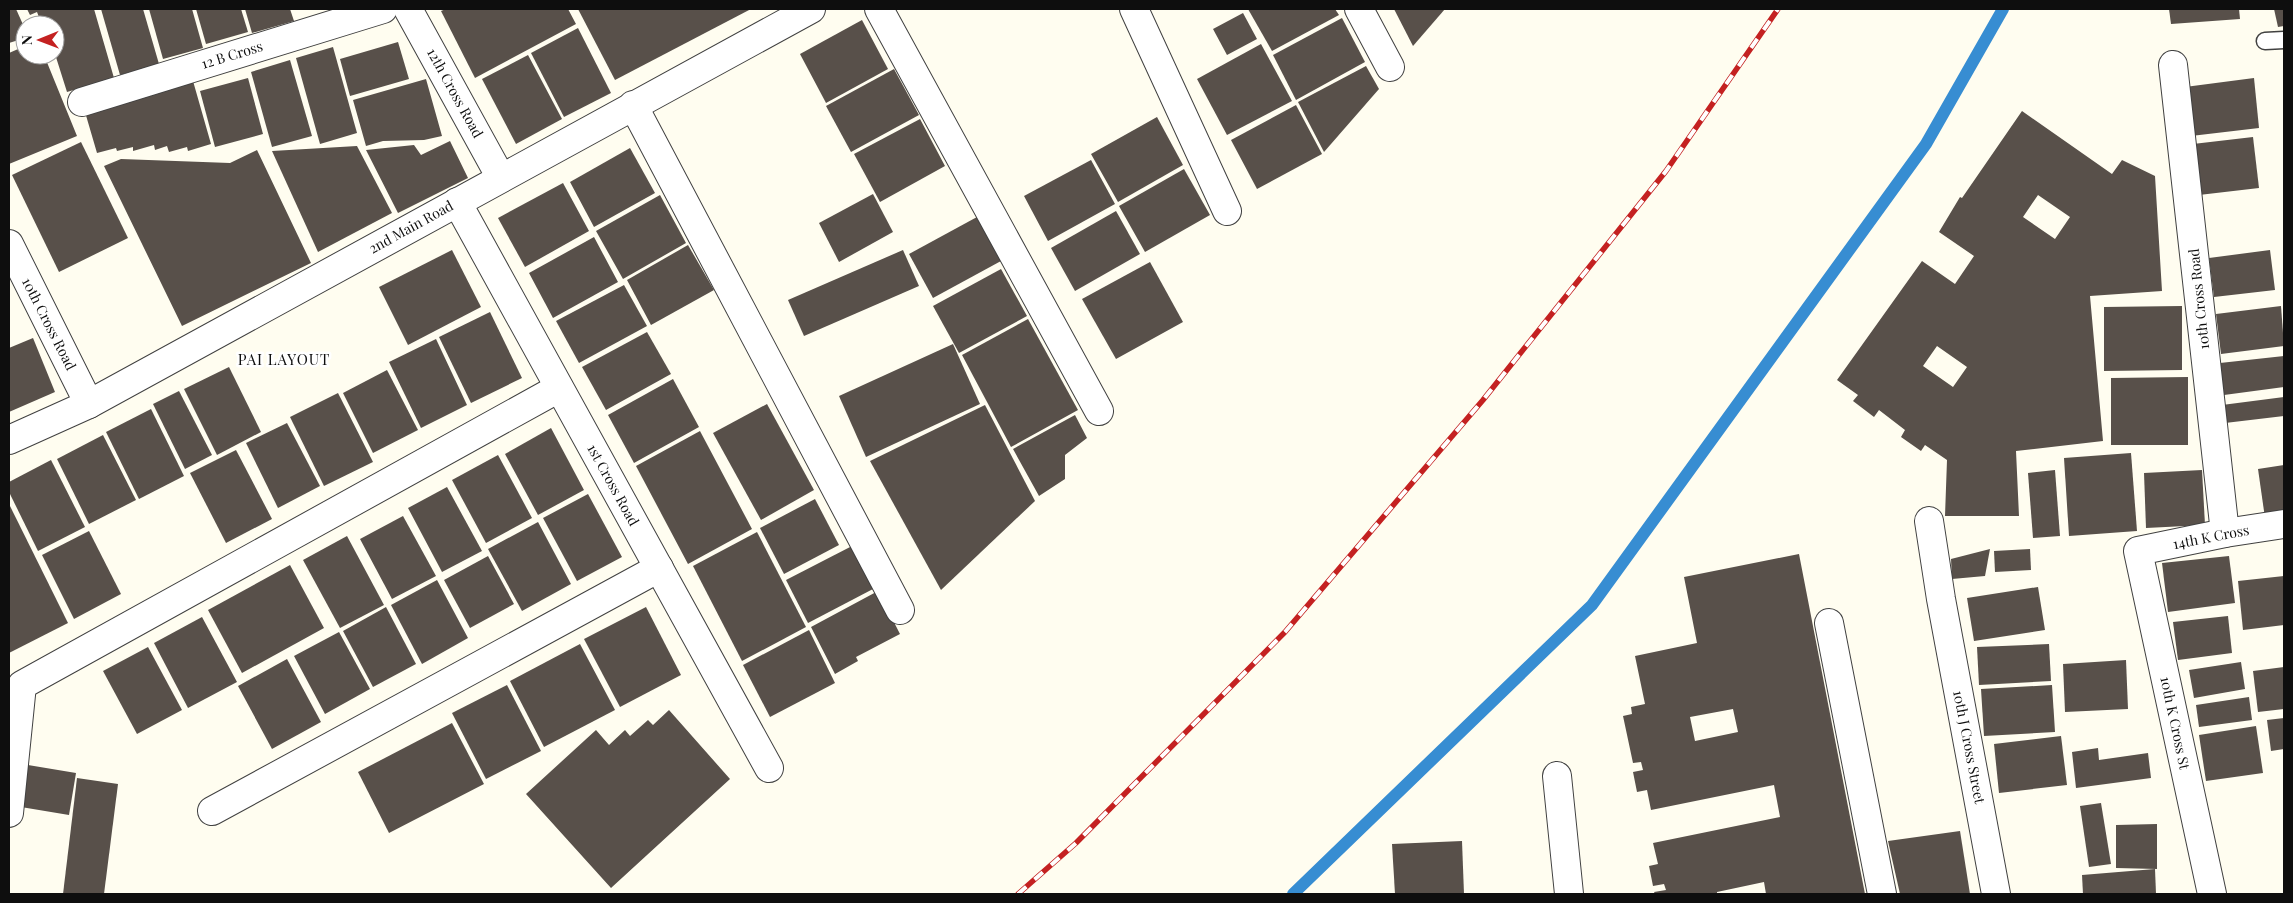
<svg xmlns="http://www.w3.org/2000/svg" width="2293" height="903" viewBox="0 0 2293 903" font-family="'Playfair Display',serif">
<rect width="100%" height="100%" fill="#fffdf0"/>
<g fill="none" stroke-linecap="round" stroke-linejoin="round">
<path stroke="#378dd2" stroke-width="12" d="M1293,894L1592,605L1926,144L2003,9"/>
</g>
<g fill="#58504a" fill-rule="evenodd">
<path d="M9,9H16L25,29V38L9,43Z"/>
<path d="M27,9H94L114,78L67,92L55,54V25H42L37,12L30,15Z"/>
<path d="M101,9H143L159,64L120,75Z"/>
<path d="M149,9H192L203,48L163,59Z"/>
<path d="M196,9H241L248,32L206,44Z"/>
<path d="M245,9H290L294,21L252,33Z"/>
<path d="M446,9H568L576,24L475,78L441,11Z"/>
<path d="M578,9H751L615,80Z"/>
<path d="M1248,9H1335L1339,15L1272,51Z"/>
<path d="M1394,9H1445L1413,46Z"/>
<path d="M2169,9H2239L2240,19L2171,24Z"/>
<path d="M2274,9H2284V26L2278,27Z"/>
<path d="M1243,13L1257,39L1227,55L1213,29Z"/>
<path d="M1342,18L1365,62L1296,100L1273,55Z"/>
<path d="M862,20L888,69L826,103L800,54Z"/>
<path d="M578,28L611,93L564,117L531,53Z"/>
<path d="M398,42L409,79L350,96L340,59Z"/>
<path d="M1261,44L1292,101L1227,135L1197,79Z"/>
<path d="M25,46V55H44L77,136L9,164V53Z"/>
<path d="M333,47L357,133L320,144L296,58Z"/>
<path d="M528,55L562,119L516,144L482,79Z"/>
<path d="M290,60L312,136L272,147L251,72Z"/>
<path d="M1366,66L1379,89L1324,152L1298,102Z"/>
<path d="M894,69L919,115L851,152L826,106Z"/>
<path d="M248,78L263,134L215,147L200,91Z"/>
<path d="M2254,78L2259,128L2191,136L2185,87Z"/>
<path d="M426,79L442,136L424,140L383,141L366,146L353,100Z"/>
<path d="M193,81L211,144L188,151L187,147L169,152L167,146L155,150L154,145L133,151V147L117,151L116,148L97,153L85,112Z"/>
<path d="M1296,105L1322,154L1257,189L1231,140Z"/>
<path d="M2022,111L2112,174L2122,160L2155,176L2162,291L2090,296L2103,441L2016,451L2019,516H1945L1947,460L1925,445L1921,451L1901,437L1905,430L1879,410L1874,417L1853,401L1858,395L1837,380L1922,261L1955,284L1974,256L1939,232L1960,197L1962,198ZM2038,195L2070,217L2055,239L2023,217ZM1937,346L1967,367L1953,387L1923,366Z"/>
<path d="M1157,117L1183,165L1118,202L1091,154Z"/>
<path d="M920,119L945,166L880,202L854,154Z"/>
<path d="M2253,137L2259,188L2199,195L2193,144Z"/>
<path d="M450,141L468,178L398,213L366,150L414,145L421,155Z"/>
<path d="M81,142L128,238L59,272L12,175Z"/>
<path d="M357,146L392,213L318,252L272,151Z"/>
<path d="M630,148L655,193L594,227L570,182Z"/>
<path d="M257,150L311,263L182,326L104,166L121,159L230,163Z"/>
<path d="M1091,160L1115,204L1048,241L1024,196Z"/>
<path d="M1184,169L1210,215L1145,252L1119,206Z"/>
<path d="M563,183L589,231L525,267L498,218Z"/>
<path d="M873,194L893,232L839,262L819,223Z"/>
<path d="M660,195L686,243L623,279L596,231Z"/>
<path d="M1116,211L1140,254L1075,291L1051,248Z"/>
<path d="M977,217L1001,261L933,298L909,254Z"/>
<path d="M594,237L618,282L553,318L529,273Z"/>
<path d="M688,245L714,290L651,325L627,280Z"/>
<path d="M452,250L481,307L408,345L379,287Z"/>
<path d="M903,250L919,286L804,336L788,300Z"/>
<path d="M2270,250L2275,290L2214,297L2209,258Z"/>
<path d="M1150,262L1183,322L1116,359L1082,299Z"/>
<path d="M1001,269L1027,316L959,353L933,306Z"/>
<path d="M624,285L647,326L579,363L556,321Z"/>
<path d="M2182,306V370L2104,371V307Z"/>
<path d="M2281,306L2284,346L2221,354L2216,314Z"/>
<path d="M490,312L522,378L471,403L439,337Z"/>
<path d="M1028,319L1078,410L1011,447L962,355Z"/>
<path d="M647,332L671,374L606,410L582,367Z"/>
<path d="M33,338L55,392L9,412V348Z"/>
<path d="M436,339L467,405L421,428L389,362Z"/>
<path d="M953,344L980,404L866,457L839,396Z"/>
<path d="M2284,356V387L2224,395L2220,363Z"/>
<path d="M229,367L261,432L217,455L184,389Z"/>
<path d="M387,370L418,430L373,453L343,393Z"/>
<path d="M2188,377V445H2111V378Z"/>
<path d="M673,379L699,427L634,463L608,415Z"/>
<path d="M179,391L212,455L185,469L153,404Z"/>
<path d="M338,393L373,462L324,486L290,417Z"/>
<path d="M2284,397V416L2225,423L2222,405Z"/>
<path d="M767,404L814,490L761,520L713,433Z"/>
<path d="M985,405L1035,501L941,590L870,461Z"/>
<path d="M151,409L184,476L139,499L106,432Z"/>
<path d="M1075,415L1087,438L1065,455V479L1039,496L1013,449Z"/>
<path d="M287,423L320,486L278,508L246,443Z"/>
<path d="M551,428L584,490L538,515L505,454Z"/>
<path d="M700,431L752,529L688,564L636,466Z"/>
<path d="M103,435L136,500L89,524L57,459Z"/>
<path d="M236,450L272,519L226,543L190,473Z"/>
<path d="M2131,453L2137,531L2069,536L2064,458Z"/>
<path d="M498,455L532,518L486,543L452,480Z"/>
<path d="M51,460L85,527L38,551L9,492V482Z"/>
<path d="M2284,465V515L2265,518L2258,469Z"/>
<path d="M2055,470L2060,536L2033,538L2028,473Z"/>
<path d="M2202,470L2205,525L2146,528L2144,473Z"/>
<path d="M447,487L482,551L442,572L408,508Z"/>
<path d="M588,494L622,557L577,581L543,518Z"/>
<path d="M815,499L839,545L784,574L760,528Z"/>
<path d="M9,504L68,623L9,653Z"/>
<path d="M403,516L436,576L392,599L360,539Z"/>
<path d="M538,522L571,584L522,611L488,549Z"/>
<path d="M89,531L121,594L74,619L42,555Z"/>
<path d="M757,532L806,627L742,661L693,566Z"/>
<path d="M347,536L384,605L340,628L303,560Z"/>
<path d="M852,546L873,589L808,623L786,580Z"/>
<path d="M1990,549L1985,576L1952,579L1951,559Z"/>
<path d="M2030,549L2031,570L1995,572L1994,551Z"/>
<path d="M1799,554L1865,894H1766L1764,882L1717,892V894H1655L1654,892L1666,890L1664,884L1653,886L1649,866L1658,864L1653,843L1780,817L1774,785L1651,810L1647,790L1637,792L1633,772L1643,770L1641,762L1633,763L1623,716L1632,714L1631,707L1645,704L1635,656L1697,643L1684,577ZM1733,709L1738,732L1695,741L1690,717Z"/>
<path d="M488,556L514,604L470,628L444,580Z"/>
<path d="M2229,556L2235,603L2168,612L2162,563Z"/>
<path d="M290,565L324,628L242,673L208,610Z"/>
<path d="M2284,576V625L2243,630L2238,581Z"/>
<path d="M437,580L468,638L422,664L391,605Z"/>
<path d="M2038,587L2045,630L1974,641L1967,598Z"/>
<path d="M878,591L900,634L856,657L858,661L835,674L811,627Z"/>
<path d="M386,607L416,664L373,687L343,631Z"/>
<path d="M646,607L681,675L620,707L584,639Z"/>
<path d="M2228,616L2232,653L2178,660L2173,622Z"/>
<path d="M202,617L237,682L188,708L154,643Z"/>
<path d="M809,630L835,683L770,717L743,665Z"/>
<path d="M339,632L370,689L325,714L294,656Z"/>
<path d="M580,644L615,710L544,747L510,681Z"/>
<path d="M2049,644L2051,681L1979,685L1977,647Z"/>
<path d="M148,647L182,710L137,734L103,671Z"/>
<path d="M287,659L321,722L272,749L238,686Z"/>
<path d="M2126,660L2128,709L2065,712L2063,664Z"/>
<path d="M2241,662L2245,689L2194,698L2189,670Z"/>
<path d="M2284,667V709L2258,712L2253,671Z"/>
<path d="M507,685L541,751L486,779L452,713Z"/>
<path d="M2052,685L2055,732L1984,736L1981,689Z"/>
<path d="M2249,697L2252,720L2199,727L2196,705Z"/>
<path d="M669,710L730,779L611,888L526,794L596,730L609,745L625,730L630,736L648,720L653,725Z"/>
<path d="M2284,718V749L2271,751L2267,720Z"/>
<path d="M452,723L484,784L389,833L358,772Z"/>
<path d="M2256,726L2263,773L2206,781L2199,735Z"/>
<path d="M2061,736L2067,785L1999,793L1994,744Z"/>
<path d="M2098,748L2099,760L2148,753L2151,778L2076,788L2072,752Z"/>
<path d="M28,765L76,773L69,815L21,807Z"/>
<path d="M77,778L118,784L104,894H63Z"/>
<path d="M2101,803L2111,864L2089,867L2080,806Z"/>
<path d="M2157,824V869L2116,868V825Z"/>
<path d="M1960,831L1970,894H1900L1888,841Z"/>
<path d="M1462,841L1464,894H1395L1392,844Z"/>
<path d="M2155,869L2156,894H2083L2082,875Z"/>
</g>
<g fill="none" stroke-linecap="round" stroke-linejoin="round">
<g stroke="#414141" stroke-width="19">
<path id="service" d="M2265,41L2284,40"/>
</g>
<g stroke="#414141" stroke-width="30">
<g id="minor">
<path d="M408,9L501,178"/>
<path d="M879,9L1099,411"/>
<path d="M1134,9L1227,211"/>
<path d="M1359,9L1390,67"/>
<path d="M2173,65L2225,533"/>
<path d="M82,102L383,9"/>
<path d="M633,105L900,610"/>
<path d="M457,202L769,768"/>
<path d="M9,244L89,404"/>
<path d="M9,440L89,404L811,9"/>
<path d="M1929,521L1941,599L1996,894"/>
<path d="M1829,623L1882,894"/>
<path d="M1557,776L1569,894"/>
<path d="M212,811L659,568"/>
<path d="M9,813L22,685L559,388"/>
<path d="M2212,894L2138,551L2225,533L2284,524"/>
</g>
</g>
<use href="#service" stroke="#fff" stroke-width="16"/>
<use href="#minor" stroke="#fff" stroke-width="28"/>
<g stroke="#c42121" stroke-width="5.5">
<path id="rail" d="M1018,894L1076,843L1285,632L1483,400L1666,171L1778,9"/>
</g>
<use href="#rail" stroke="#fff" stroke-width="4" stroke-dasharray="11" stroke-linecap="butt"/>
</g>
<g text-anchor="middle" stroke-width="5" stroke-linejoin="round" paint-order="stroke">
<g font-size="14" fill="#0e0e0e" stroke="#fff">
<text transform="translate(232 55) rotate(-17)" y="5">12 B Cross</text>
<text transform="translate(455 93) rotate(61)" y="5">12th Cross Road</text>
<text transform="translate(411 227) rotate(-29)" y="5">2nd Main Road</text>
<text transform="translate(2199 299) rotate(-96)" y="5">10th Cross Road</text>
<text transform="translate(49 324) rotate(63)" y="5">10th Cross Road</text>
<text transform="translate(613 485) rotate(61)" y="5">1st Cross Road</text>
<text transform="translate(2211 537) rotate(-11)" y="5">14th K Cross</text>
<text transform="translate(2175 723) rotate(78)" y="5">10th K Cross St</text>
<text transform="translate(1969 747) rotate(79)" y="5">10th J Cross Street</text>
</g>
<g font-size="15" letter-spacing="1" fill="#0e0e0e" stroke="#fff">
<text x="284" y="365">PAI LAYOUT</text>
</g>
</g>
<rect width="2293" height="903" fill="none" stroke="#0e0e0e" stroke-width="20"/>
<g transform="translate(40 40) rotate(269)"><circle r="24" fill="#ffffff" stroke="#9f9f9f"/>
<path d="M0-4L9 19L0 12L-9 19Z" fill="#c42121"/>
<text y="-8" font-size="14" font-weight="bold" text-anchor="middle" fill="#0e0e0e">N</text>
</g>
</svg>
